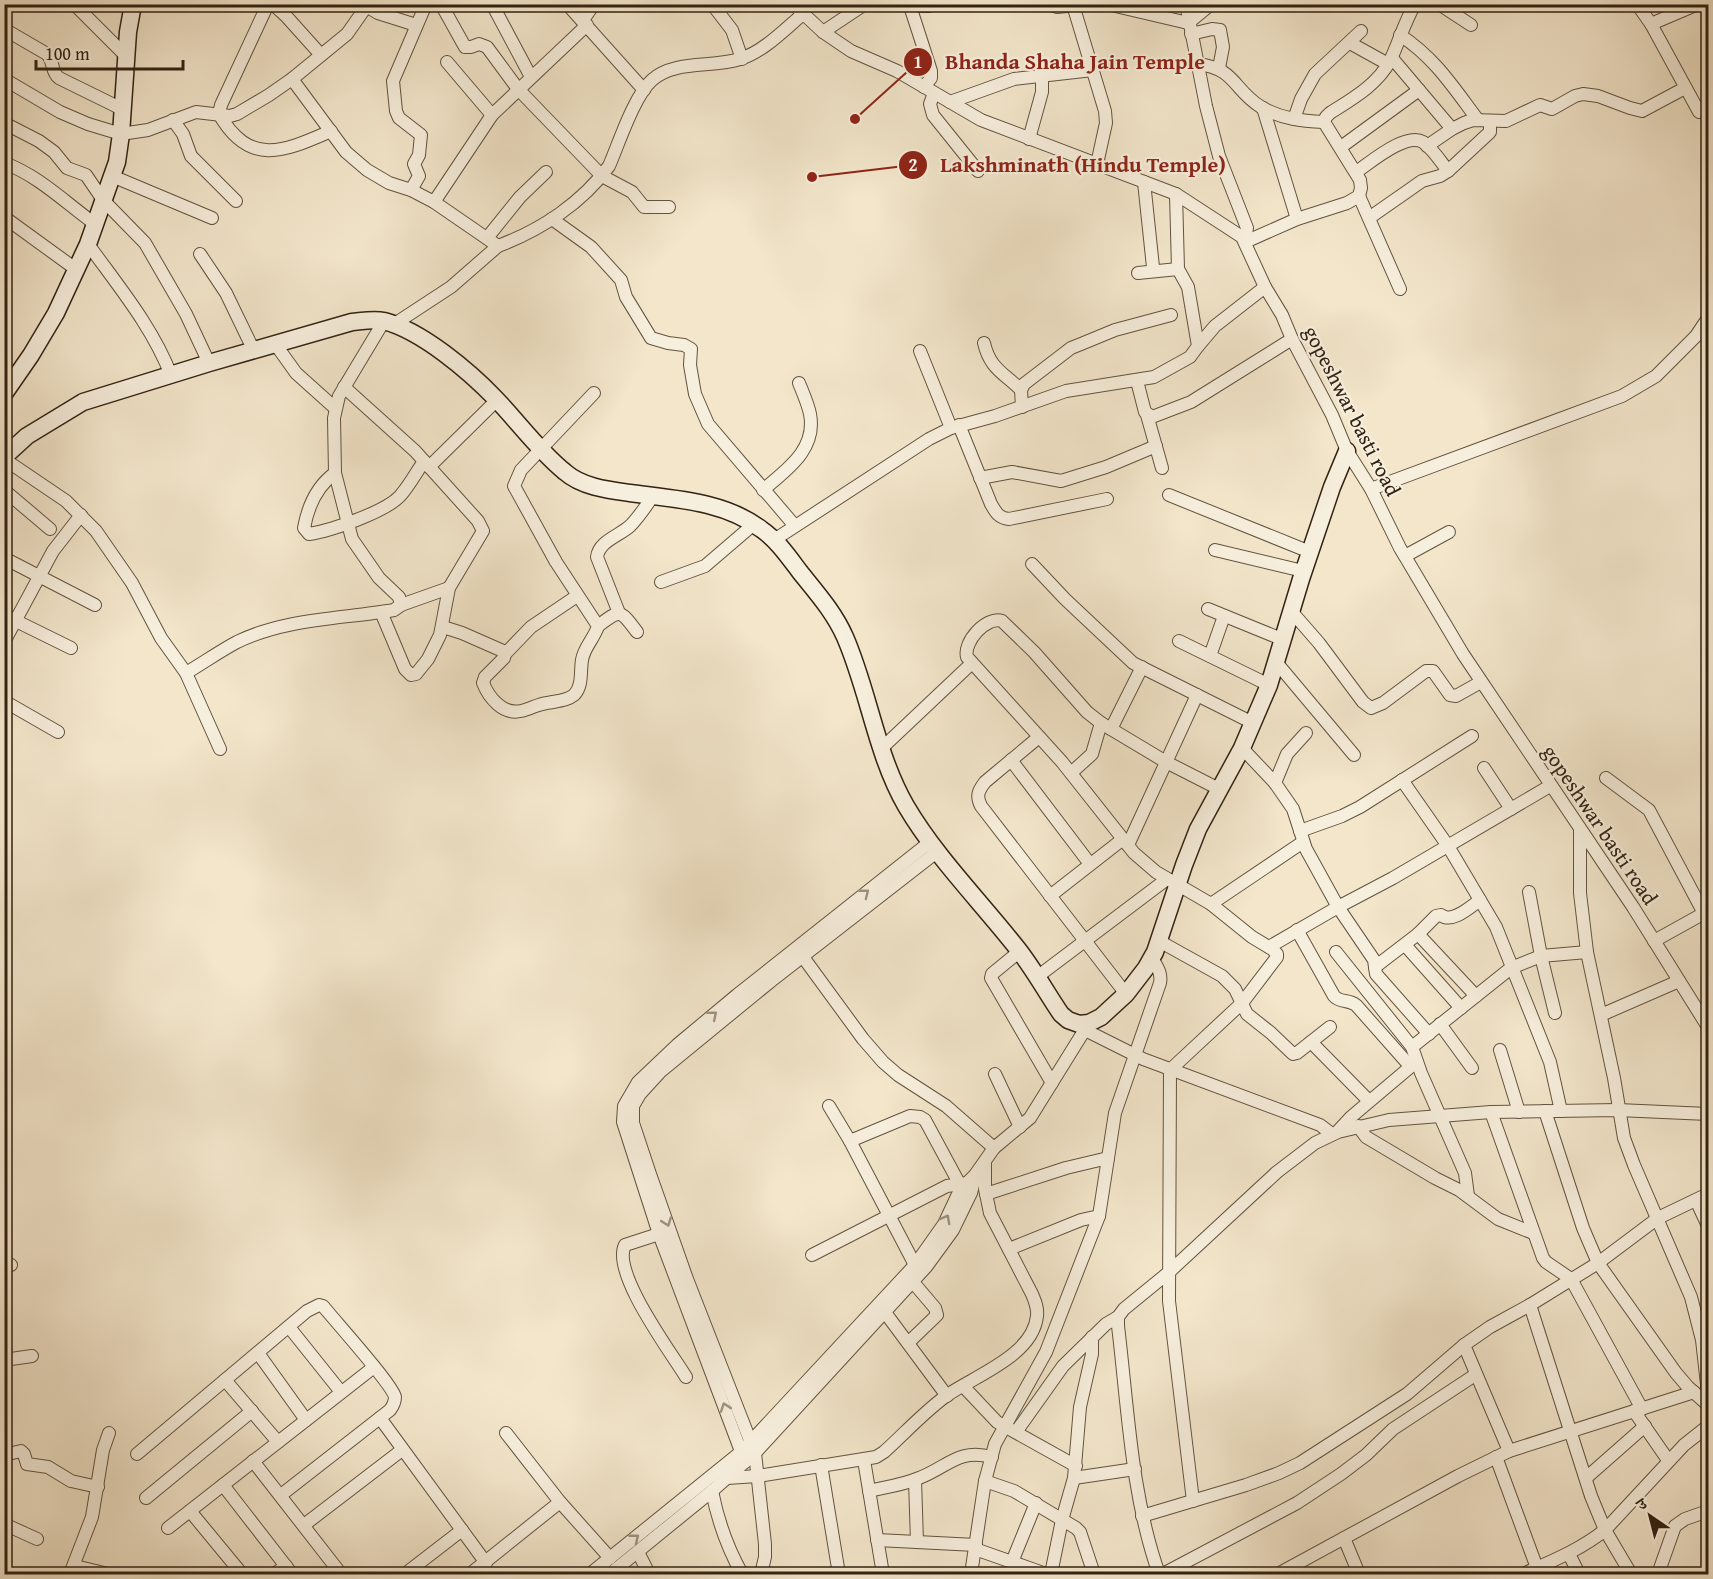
<svg xmlns="http://www.w3.org/2000/svg" width="1713" height="1579" viewBox="0 0 1713 1579" font-family="'Gentium Book Plus','Noto Serif Devanagari',serif">
<rect width="100%" height="100%" fill="#f3e6cb"/>
<filter id="stains"><feTurbulence type="fractalNoise" baseFrequency=".00333" numOctaves="4"/><feColorMatrix values="0 0 0 0 .2 0 0 0 0 .09 0 0 0 0 .02 0 0 0 .5 -.17"/></filter>
<radialGradient id="worn" r=".72"><stop offset=".6" stop-color="#630" stop-opacity="0"/><stop offset="1" stop-color="#630" stop-opacity=".3"/></radialGradient>
<g fill="none" stroke-linecap="round" stroke-linejoin="round">
<g stroke="#625340" stroke-width="14">
<g id="street">
<path d="M74,4L126,56"/>
<path d="M268,4L221,105L219,114C250,168 285,151 331,131"/>
<path d="M273,4L286,16L321,55"/>
<path d="M363,4L378,13L416,25"/>
<path d="M441,4L465,47H471L479,44L487,47L518,89L602,176L632,192L644,207H669"/>
<path d="M492,4L531,77"/>
<path d="M567,4L644,90"/>
<path d="M712,4L732,30L742,59"/>
<path d="M793,4L823,32L851,51L897,71L981,120L1176,194L1242,237L1265,287L1282,315L1292,339L1332,415L1347,451L1371,489L1400,548L1463,654L1633,907L1708,1027"/>
<path d="M1049,4L1057,7L1085,4"/>
<path d="M1107,4L1188,23L1211,4"/>
<path d="M1186,4L1206,106L1219,156L1247,228L1246,234L1242,237"/>
<path d="M1439,4L1471,25"/>
<path d="M1637,4L1651,24L1699,112"/>
<path d="M904,5L928,6L935,4"/>
<path d="M1073,5L1105,111L1106,123L1097,164"/>
<path d="M910,6L931,71V78L924,87"/>
<path d="M583,20L594,4"/>
<path d="M1651,24L1698,4"/>
<path d="M4,29L47,54C54,61 51,72 59,78L122,109"/>
<path d="M823,32L865,4"/>
<path d="M1191,34L1212,29L1220,30L1223,47L1219,68"/>
<path d="M1400,35C1435,58 1453,87 1478,120"/>
<path d="M1350,43L1388,64"/>
<path d="M1392,58L1452,129"/>
<path d="M447,62L492,115"/>
<path d="M1197,64C1236,68 1233,90 1261,107C1281,119 1303,121 1324,122"/>
<path d="M4,79L60,112L88,124L121,134L148,130L196,112L230,116L237,114L269,95L292,79L347,34L366,7"/>
<path d="M292,79L346,152L367,170L389,183L411,190L434,202L498,246C541,230 582,203 609,166C619,143 634,96 652,80C674,60 712,68 740,59C763,52 784,30 803,14"/>
<path d="M934,93L930,104L933,115L978,171"/>
<path d="M950,102L1014,79L1093,70"/>
<path d="M1263,108L1297,219"/>
<path d="M1294,119L1301,99L1315,74L1361,31"/>
<path d="M173,120L183,134L191,156L236,201"/>
<path d="M4,123L39,141L54,152L67,168L86,175L103,200L145,243L186,314L209,363"/>
<path d="M1029,139L1042,92V76"/>
<path d="M1427,146L1452,129L1464,123L1473,120L1506,121L1540,105L1552,109L1575,96L1583,94L1598,96L1630,108L1642,111L1685,88"/>
<path d="M1341,147L1419,90"/>
<path d="M4,163C38,175 67,204 95,224"/>
<path d="M1356,172C1371,162 1406,132 1423,142C1433,149 1441,162 1448,171"/>
<path d="M112,176L212,218"/>
<path d="M1144,182L1153,267"/>
<path d="M411,190L419,176L414,164L419,155L421,135L399,118L396,111L393,81L426,4"/>
<path d="M1359,196L1400,289"/>
<path d="M434,202L492,115L587,25"/>
<path d="M4,217L77,270"/>
<path d="M1369,218L1422,181L1440,176L1448,171L1490,132V121"/>
<path d="M552,219L591,247L621,280L626,297L651,338L668,343L684,345L691,349L690,365L695,394L708,424L795,526"/>
<path d="M487,238L520,197L546,172"/>
<path d="M1245,242L1297,219L1347,203L1359,196L1361,188L1360,180L1324,122L1326,117L1330,113C1352,99 1377,85 1390,61C1399,42 1404,23 1415,4"/>
<path d="M88,244C118,286 152,326 171,375"/>
<path d="M200,254L226,293L254,351"/>
<path d="M1138,273L1178,269"/>
<path d="M393,325L451,287L498,246"/>
<path d="M984,343C990,369 1004,373 1021,390"/>
<path d="M276,345L296,373L335,408"/>
<path d="M1198,346L1215,326L1265,287"/>
<path d="M920,351L951,428"/>
<path d="M1137,381L1145,412L1152,417L1191,402L1292,339"/>
<path d="M344,387L415,451L478,521L483,531L449,588L440,635L428,659L416,674L411,675L405,669L381,612"/>
<path d="M1022,407L1021,390L1024,384L1071,348L1081,344L1115,330L1171,315"/>
<path d="M1147,415L1162,468"/>
<path d="M959,425L991,504C996,513 999,518 1009,519L1107,499"/>
<path d="M4,459L66,501L96,531L132,583L161,638L186,673L220,749"/>
<path d="M429,467L497,400"/>
<path d="M335,473C317,486 308,506 304,528L309,534C330,531 385,512 400,496C409,486 416,473 424,461"/>
<path d="M980,478L1012,472L1061,481L1106,467L1156,446"/>
<path d="M1371,489L1622,396L1656,376L1696,336L1708,318"/>
<path d="M4,490L50,529"/>
<path d="M763,490C786,470 817,450 810,414C808,404 803,393 799,383"/>
<path d="M1169,495L1310,552"/>
<path d="M774,540L929,439L951,428L995,416L1066,391L1154,377L1190,357L1198,346L1188,287L1178,269L1176,194"/>
<path d="M1215,550L1303,571"/>
<path d="M1405,556L1449,532"/>
<path d="M4,558L95,605"/>
<path d="M1032,564L1065,599L1133,663L1253,723"/>
<path d="M661,582L705,566L754,524"/>
<path d="M401,605L449,588"/>
<path d="M1208,609L1284,640"/>
<path d="M1292,612L1319,643L1363,702L1371,708L1383,703L1426,671H1433L1450,695L1456,696L1481,682"/>
<path d="M619,613L597,557C599,541 619,536 630,526C639,517 646,506 653,496"/>
<path d="M4,615L71,648"/>
<path d="M598,626C620,609 620,609 637,632"/>
<path d="M443,627L462,633L503,651L505,654L504,658L485,677L483,683C489,698 503,715 521,711C530,709 538,704 547,703C556,701 567,701 574,695C583,686 580,672 582,660C584,647 594,639 598,626L556,562L514,486L521,470L594,393"/>
<path d="M1179,641L1269,685"/>
<path d="M4,642L53,551L81,515"/>
<path d="M505,654L531,627L577,596"/>
<path d="M1210,656L1224,616"/>
<path d="M1276,662L1354,755"/>
<path d="M186,673C203,663 220,651 237,642C286,618 342,619 394,610L401,605L399,597L379,578L352,539L335,473L334,418L339,396L384,321"/>
<path d="M4,701L58,732"/>
<path d="M1111,729L1142,667"/>
<path d="M1039,737L985,782C978,791 976,796 981,806L1126,994"/>
<path d="M882,748L972,663"/>
<path d="M1242,748L1275,783L1293,809L1306,849L1338,907L1374,960L1376,974L1429,1034"/>
<path d="M1011,760L1090,864"/>
<path d="M1484,768L1511,809"/>
<path d="M1071,773L1092,754L1101,723"/>
<path d="M1606,778L1649,810L1708,921"/>
<path d="M1402,780L1448,846L1496,927L1550,1062L1561,1111"/>
<path d="M1275,783L1287,754L1306,733"/>
<path d="M1300,831L1342,816L1360,807L1472,736"/>
<path d="M1580,831V893L1587,952L1614,1078L1624,1138L1634,1165L1691,1297L1702,1340L1708,1393"/>
<path d="M1128,845L1197,695"/>
<path d="M1529,892L1541,956L1555,1013"/>
<path d="M1050,896L1123,839"/>
<path d="M1211,904L1303,842"/>
<path d="M1297,930L1334,996C1340,1003 1348,999 1356,1005L1410,1066"/>
<path d="M1418,934L1476,996"/>
<path d="M1159,941L1222,976L1235,989L1247,1014L1271,1033L1293,1054L1297,1053L1330,1027"/>
<path d="M1654,941L1708,911"/>
<path d="M1405,945L1461,1008"/>
<path d="M1269,947L1338,907L1393,878L1550,786"/>
<path d="M1020,951L992,974L991,978L1052,1083"/>
<path d="M1336,952L1412,1047L1421,1073L1465,1173L1468,1196"/>
<path d="M803,957L863,1039L883,1062L898,1075L946,1106L994,1148"/>
<path d="M1375,967L1418,934L1436,916L1441,915C1452,924 1470,907 1480,900"/>
<path d="M1037,977L1167,879"/>
<path d="M1601,1015L1679,981"/>
<path d="M1440,1024L1472,1068"/>
<path d="M1085,1030L1143,1059L1320,1125L1332,1134"/>
<path d="M1311,1042L1369,1101"/>
<path d="M1412,1047L1511,968L1541,956L1587,952"/>
<path d="M1500,1050L1519,1112"/>
<path d="M995,1074L1020,1127"/>
<path d="M829,1106L850,1141L915,1265"/>
<path d="M1545,1111L1583,1228L1598,1263L1676,1373L1688,1387L1708,1405"/>
<path d="M1491,1112L1543,1258L1546,1262L1571,1279L1642,1409"/>
<path d="M1358,1126L1366,1137L1435,1178L1459,1190L1498,1219L1533,1233"/>
<path d="M1338,1131L1351,1117L1415,1063"/>
<path d="M850,1141L910,1116L920,1117L925,1120L959,1183"/>
<path d="M986,1194L1066,1168L1108,1158"/>
<path d="M1696,1200L1708,1226"/>
<path d="M659,1234L625,1245C611,1272 670,1351 686,1377"/>
<path d="M1009,1249L1081,1220L1099,1216"/>
<path d="M812,1255L947,1186L968,1183"/>
<path d="M4,1266L11,1265"/>
<path d="M1530,1305L1591,1496L1605,1530L1631,1574"/>
<path d="M884,1311L947,1396"/>
<path d="M1118,1317V1326C1128,1408 1131,1495 1159,1574"/>
<path d="M289,1327L341,1392"/>
<path d="M908,1343L937,1315L935,1308L912,1281"/>
<path d="M1464,1345L1509,1451"/>
<path d="M258,1353L306,1420"/>
<path d="M4,1360L32,1356"/>
<path d="M225,1380L278,1442"/>
<path d="M963,1386L997,1422L1076,1466"/>
<path d="M1634,1411L1668,1460"/>
<path d="M380,1418L486,1563"/>
<path d="M1016,1432L1063,1366L1106,1324L1118,1317L1124,1309L1168,1273L1277,1172L1315,1143L1338,1132L1389,1120L1491,1112L1618,1110L1708,1114"/>
<path d="M506,1433L560,1502L610,1558"/>
<path d="M137,1454L307,1311L319,1305L323,1306C335,1321 392,1384 395,1397C395,1402 393,1406 390,1410L281,1495"/>
<path d="M4,1455L21,1451L24,1454L27,1464L48,1467L71,1481L98,1487"/>
<path d="M1496,1457L1537,1568"/>
<path d="M864,1460L883,1574"/>
<path d="M253,1461L341,1574"/>
<path d="M745,1462L659,1234L623,1122L624,1106L638,1082L677,1045L737,995L930,842"/>
<path d="M821,1465L839,1574"/>
<path d="M727,1478L758,1476L876,1457L884,1452C904,1434 924,1412 946,1396C974,1376 1033,1356 1037,1316C1038,1308 1035,1301 1032,1294L990,1213L985,1189V1163"/>
<path d="M1074,1478L1135,1469"/>
<path d="M1586,1478L1645,1426"/>
<path d="M915,1480L917,1542"/>
<path d="M985,1481L1014,1491L1076,1528L1080,1532L1094,1574"/>
<path d="M223,1485L292,1574"/>
<path d="M712,1491C718,1522 727,1547 742,1574"/>
<path d="M869,1491C886,1487 903,1485 919,1478C948,1467 958,1448 992,1457"/>
<path d="M146,1498L252,1411"/>
<path d="M1193,1501L1169,1301L1170,1070L1242,1003L1277,957V954L1272,949L1252,937L1211,904L1156,872L1134,853L1062,762L967,657C963,642 986,616 1002,621L1034,652L1087,712L1101,723L1166,762L1219,789"/>
<path d="M190,1511L242,1574"/>
<path d="M1142,1516L1246,1485L1279,1473L1300,1463L1407,1394L1464,1345L1490,1327L1530,1305L1598,1263L1658,1218L1708,1194"/>
<path d="M4,1524L37,1539"/>
<path d="M304,1525L402,1450"/>
<path d="M168,1528L374,1367"/>
<path d="M1344,1538L1359,1574"/>
<path d="M877,1540L976,1545"/>
<path d="M975,1549L1046,1574"/>
<path d="M638,1552L649,1574"/>
<path d="M1569,1554L1579,1574"/>
<path d="M1012,1562L1036,1503"/>
<path d="M75,1566L108,1574"/>
<path d="M4,1572L12,1574"/>
<path d="M70,1574L92,1517L103,1450L109,1433"/>
<path d="M274,1574L286,1566"/>
<path d="M405,1574L462,1530"/>
<path d="M470,1574L560,1502"/>
<path d="M590,1574L741,1452L915,1265L944,1224L960,1190L975,1175L994,1148L1030,1118L1089,1023"/>
<path d="M610,1574L712,1491L755,1453L926,1267L953,1230L971,1193L975,1177"/>
<path d="M761,1574L765,1557V1544L755,1453L687,1279L650,1174L633,1123V1106L640,1094L661,1071L771,981L938,851"/>
<path d="M971,1574L985,1481L995,1444L1046,1352L1099,1216L1115,1113L1160,983C1162,973 1157,967 1152,958"/>
<path d="M1051,1574L1062,1520L1074,1478L1080,1407L1092,1354V1337"/>
<path d="M1163,1574L1297,1503L1341,1474L1366,1455L1393,1429L1475,1375"/>
<path d="M1278,1574L1458,1476L1509,1451L1694,1392"/>
<path d="M1523,1574C1552,1561 1580,1550 1605,1530L1684,1445L1708,1426"/>
<path d="M1658,1574L1675,1526L1685,1519L1708,1511"/>
</g>
</g>
<g stroke="#322212" stroke-width="19">
<g id="secondary">
<path d="M4,394L31,355L56,313L88,244L117,162L121,134L128,32L133,4"/>
<path d="M4,457L27,436L83,402L209,363L352,322C363,321 374,319 384,321C422,331 469,371 496,399C519,423 539,451 565,472C582,487 608,490 630,493C674,499 724,501 761,529C777,540 788,556 800,572C816,592 834,612 845,637C869,692 876,754 906,806C936,857 980,901 1017,948C1033,968 1046,992 1061,1014L1068,1020L1079,1024L1089,1023L1101,1017L1126,994L1146,968L1155,952L1184,865L1198,829L1242,748L1269,685L1301,579L1332,487L1347,451"/>
</g>
</g>
<use href="#street" stroke="#f7efdd" stroke-width="12"/>
<use href="#secondary" stroke="#f7efdd" stroke-width="16"/>
</g>
<defs><path id="oneway-chevron" d="M-2-3.5L2.5 0L-2 3.5" fill="none" stroke-width="1.6" stroke-linecap="round" stroke-linejoin="round" transform="scale(1.5)"/></defs>
<g stroke="#9e9382">
<use href="#oneway-chevron" transform="translate(865 893) rotate(-38)"/>
<use href="#oneway-chevron" transform="translate(713 1015) rotate(-40)"/>
<use href="#oneway-chevron" transform="translate(946 1219) rotate(-62)"/>
<use href="#oneway-chevron" transform="translate(667 1222) rotate(70)"/>
<use href="#oneway-chevron" transform="translate(725 1407) rotate(-109)"/>
<use href="#oneway-chevron" transform="translate(635 1538) rotate(-39)"/>
</g>
<g text-anchor="middle" stroke-width="4.5" stroke-linejoin="round" paint-order="stroke">
<g font-size="21" fill="#322212" stroke="#f7efdd">
<text transform="translate(1352 411) rotate(63)" y="7">gopeshwar basti road</text>
<text transform="translate(1600 825) rotate(56)" y="7">gopeshwar basti road</text>
</g>
</g>
<path fill="none" stroke="#8f2418" stroke-width="2" d="M855 119L918 62M812 177L913 165"/>
<g fill="#8f2418" stroke="#f7efdd" stroke-width="2">
<circle cx="855" cy="119" r="6"/>
<circle cx="812" cy="177" r="6"/>
<circle cx="918" cy="62" r="15"/>
<circle cx="913" cy="165" r="15"/>
</g>
<g font-size="18" text-anchor="middle" font-weight="bold" fill="#fff">
<text x="918" y="68">1</text>
<text x="913" y="171">2</text>
</g>
<g font-size="22" text-anchor="middle" font-weight="bold" fill="#8f2418" stroke="#f7efdd" stroke-width="4.5" stroke-linejoin="round" paint-order="stroke">
<text x="1075" y="69">Bhanda Shaha Jain Temple</text>
<text x="1083" y="172">Lakshminath (Hindu Temple)</text>
</g>
<rect width="1713" height="1579" fill="none" stroke="#f3e6cb" stroke-width="24"/>
<rect x="6" y="6" width="1701" height="1567" fill="none" stroke="#322212" stroke-width="3"/>
<rect x="12" y="12" width="1689" height="1555" fill="none" stroke="#322212" stroke-width="1.5"/>
<g transform="translate(1650 1516) rotate(325)" stroke="#f7efdd" stroke-width="4.5" paint-order="stroke">
<path d="M0-4.5L10 22L0 15L-10 22Z" fill="#322212"/>
<text y="-9" font-size="16" font-weight="bold" text-anchor="middle" fill="#322212">उ</text>
</g>
<path d="M36 60v9h147v-9" fill="none" stroke="#322212" stroke-width="3"/>
<text x="45" y="60" font-size="18" fill="#322212" stroke="#f7efdd" stroke-width="4.5" paint-order="stroke">100 m</text>
<rect width="100%" height="100%" filter="url(#stains)"/>
<rect width="100%" height="100%" fill="url(#worn)"/>
</svg>
